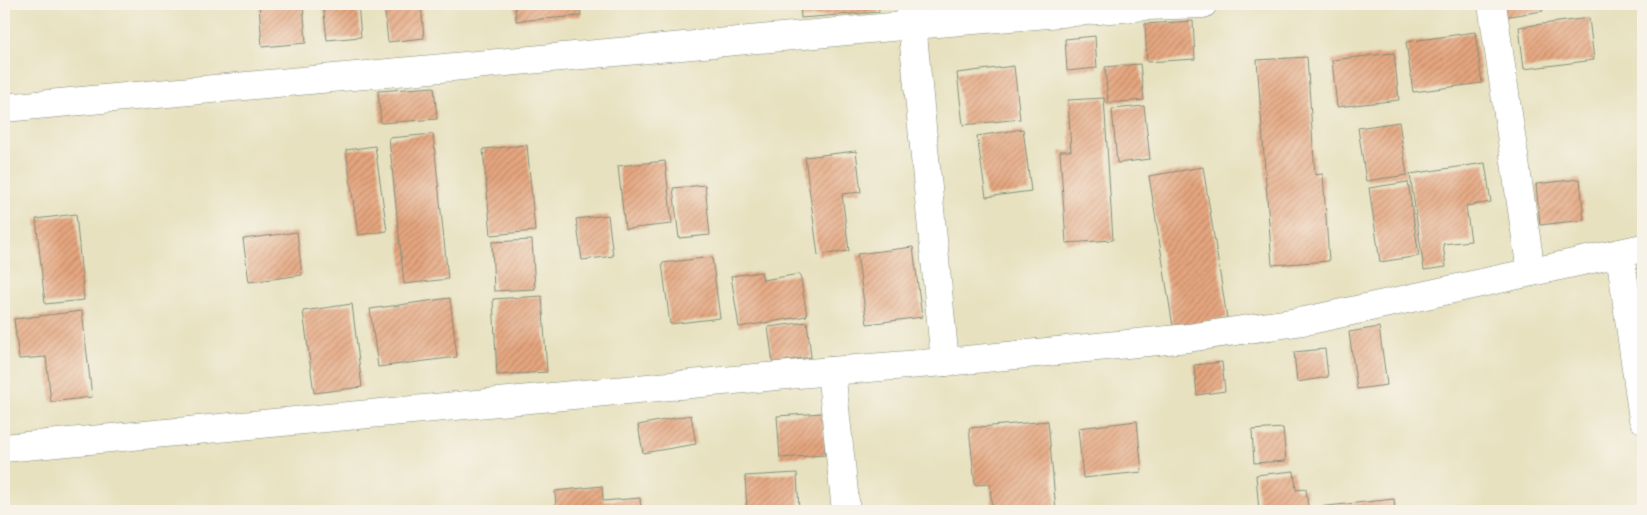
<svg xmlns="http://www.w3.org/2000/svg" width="1647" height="515" viewBox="0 0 1647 515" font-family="'IM FELL Great Primer',serif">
<defs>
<pattern id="building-hatch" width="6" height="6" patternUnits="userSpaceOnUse" patternTransform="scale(1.25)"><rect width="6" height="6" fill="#e6a67f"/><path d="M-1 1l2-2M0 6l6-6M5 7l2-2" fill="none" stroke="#ba8869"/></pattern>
</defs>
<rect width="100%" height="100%" fill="#f7f3e8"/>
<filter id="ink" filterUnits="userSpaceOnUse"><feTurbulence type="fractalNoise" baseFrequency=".02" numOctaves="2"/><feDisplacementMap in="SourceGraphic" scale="10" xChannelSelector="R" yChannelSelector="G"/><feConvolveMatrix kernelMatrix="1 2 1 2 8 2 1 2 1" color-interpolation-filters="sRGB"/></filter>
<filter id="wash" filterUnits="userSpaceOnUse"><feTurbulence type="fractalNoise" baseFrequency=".0096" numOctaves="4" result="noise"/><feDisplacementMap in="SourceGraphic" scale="20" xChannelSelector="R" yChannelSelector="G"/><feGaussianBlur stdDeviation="1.12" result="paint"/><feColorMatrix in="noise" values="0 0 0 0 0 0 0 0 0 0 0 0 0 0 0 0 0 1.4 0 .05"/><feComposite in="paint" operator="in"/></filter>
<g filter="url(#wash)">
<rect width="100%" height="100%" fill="#e7e1bf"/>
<g id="blocks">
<g fill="url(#building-hatch)">
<path d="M259,4H303L306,43L262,47Z"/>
<path d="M323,4H358L361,37L327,40Z"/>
<path d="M384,4H421L424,38L388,42Z"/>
<path d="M515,4H580L581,16L516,21Z"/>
<path d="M800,4H878L879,12L801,18Z"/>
<path d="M938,4H995L996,6L938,9Z"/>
<path d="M1501,4H1542L1543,11L1503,17Z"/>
<path d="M1589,18L1594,60L1524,69L1519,27Z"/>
<path d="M1193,21L1195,59L1147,62L1145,24Z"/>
<path d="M1475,32L1482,83L1413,92L1406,42Z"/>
<path d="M1095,36L1097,68L1067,71L1065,39Z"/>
<path d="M1394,53L1399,100L1337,107L1332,60Z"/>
<path d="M1307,57L1315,175L1323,174L1329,261L1272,265L1257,60Z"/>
<path d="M1140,64L1144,100L1108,103L1105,67Z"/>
<path d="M1014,66L1020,119L963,125L957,73Z"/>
<path d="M434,87L437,119L381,123L378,91Z"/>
<path d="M1104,98L1113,240L1066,243L1060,151H1071L1068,100Z"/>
<path d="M1144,106L1150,159L1117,163L1112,109Z"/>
<path d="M1399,122L1407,175L1366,181L1358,128Z"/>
<path d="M1023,129L1031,191L986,197L977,136Z"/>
<path d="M433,134L448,279L404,284L389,138Z"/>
<path d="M527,145L535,231L491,235L483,149Z"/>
<path d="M375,146L387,231L358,235L346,150Z"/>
<path d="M856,151L861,192L842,194L849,251L818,255L805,157Z"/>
<path d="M665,161L672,224L625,229L618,166Z"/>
<path d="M1485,163L1491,202L1466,206L1471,241L1443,244L1446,267L1424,270L1410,174Z"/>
<path d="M1203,167L1227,318L1173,327L1149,176Z"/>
<path d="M1580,179L1584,220L1540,225L1536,184Z"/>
<path d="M1408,182L1419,256L1380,262L1369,188Z"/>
<path d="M705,185L710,235L679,238L673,188Z"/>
<path d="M76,214L84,300L45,304L36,219Z"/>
<path d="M608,215L613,256L582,260L576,219Z"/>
<path d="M297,232L302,275L249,282L243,239Z"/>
<path d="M532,240L535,289L494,291L492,242Z"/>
<path d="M913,247L922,317L867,324L857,254Z"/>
<path d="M712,257L720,318L670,324L662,263Z"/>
<path d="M761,272L763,280L800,274L807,316L739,327L731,276Z"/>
<path d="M542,296L547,372L497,375L493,299Z"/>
<path d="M450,298L457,357L378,367L370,309Z"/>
<path d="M352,304L362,387L314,393L303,311Z"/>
<path d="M82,311L92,397L51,402L46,357L19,359L14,319Z"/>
<path d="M807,322L811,357L773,363L768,327Z"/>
<path d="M1379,327L1387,385L1357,389L1349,332Z"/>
<path d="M1325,349L1328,377L1297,382L1294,352Z"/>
<path d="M1222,362L1225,391L1197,395L1194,365Z"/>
<path d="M823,413L825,455L780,458L777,416Z"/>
<path d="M691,415L696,444L643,453L638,425Z"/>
<path d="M1048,421L1056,511H992L990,484L975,485L969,428Z"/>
<path d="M1137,421L1142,472L1083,478L1078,428Z"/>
<path d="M1283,428L1286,461L1254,463L1252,430Z"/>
<path d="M1294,471L1296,490L1306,489L1308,508L1394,499L1395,511H1259L1256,475Z"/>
<path d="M797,473L799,511H747L745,476Z"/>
<path d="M602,486L603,501L640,498L641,511H556L555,491Z"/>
</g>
</g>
</g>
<g filter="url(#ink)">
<use href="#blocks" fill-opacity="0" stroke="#838f7a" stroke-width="1"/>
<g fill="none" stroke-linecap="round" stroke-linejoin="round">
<g stroke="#838f7a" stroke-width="29">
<g id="minor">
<path d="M910,4L945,362"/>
<path d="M1492,4L1531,272"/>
<path d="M4,108L913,25L1147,6L1203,4"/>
<path d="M1620,253L1643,419"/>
<path d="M831,371L846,511"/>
<path d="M4,448L831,371L945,362L1188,338L1310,320L1643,248"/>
</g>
</g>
<use href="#minor" stroke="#fff" stroke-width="28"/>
</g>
</g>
<rect width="1647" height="515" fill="none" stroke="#f7f3e8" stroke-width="20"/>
</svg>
